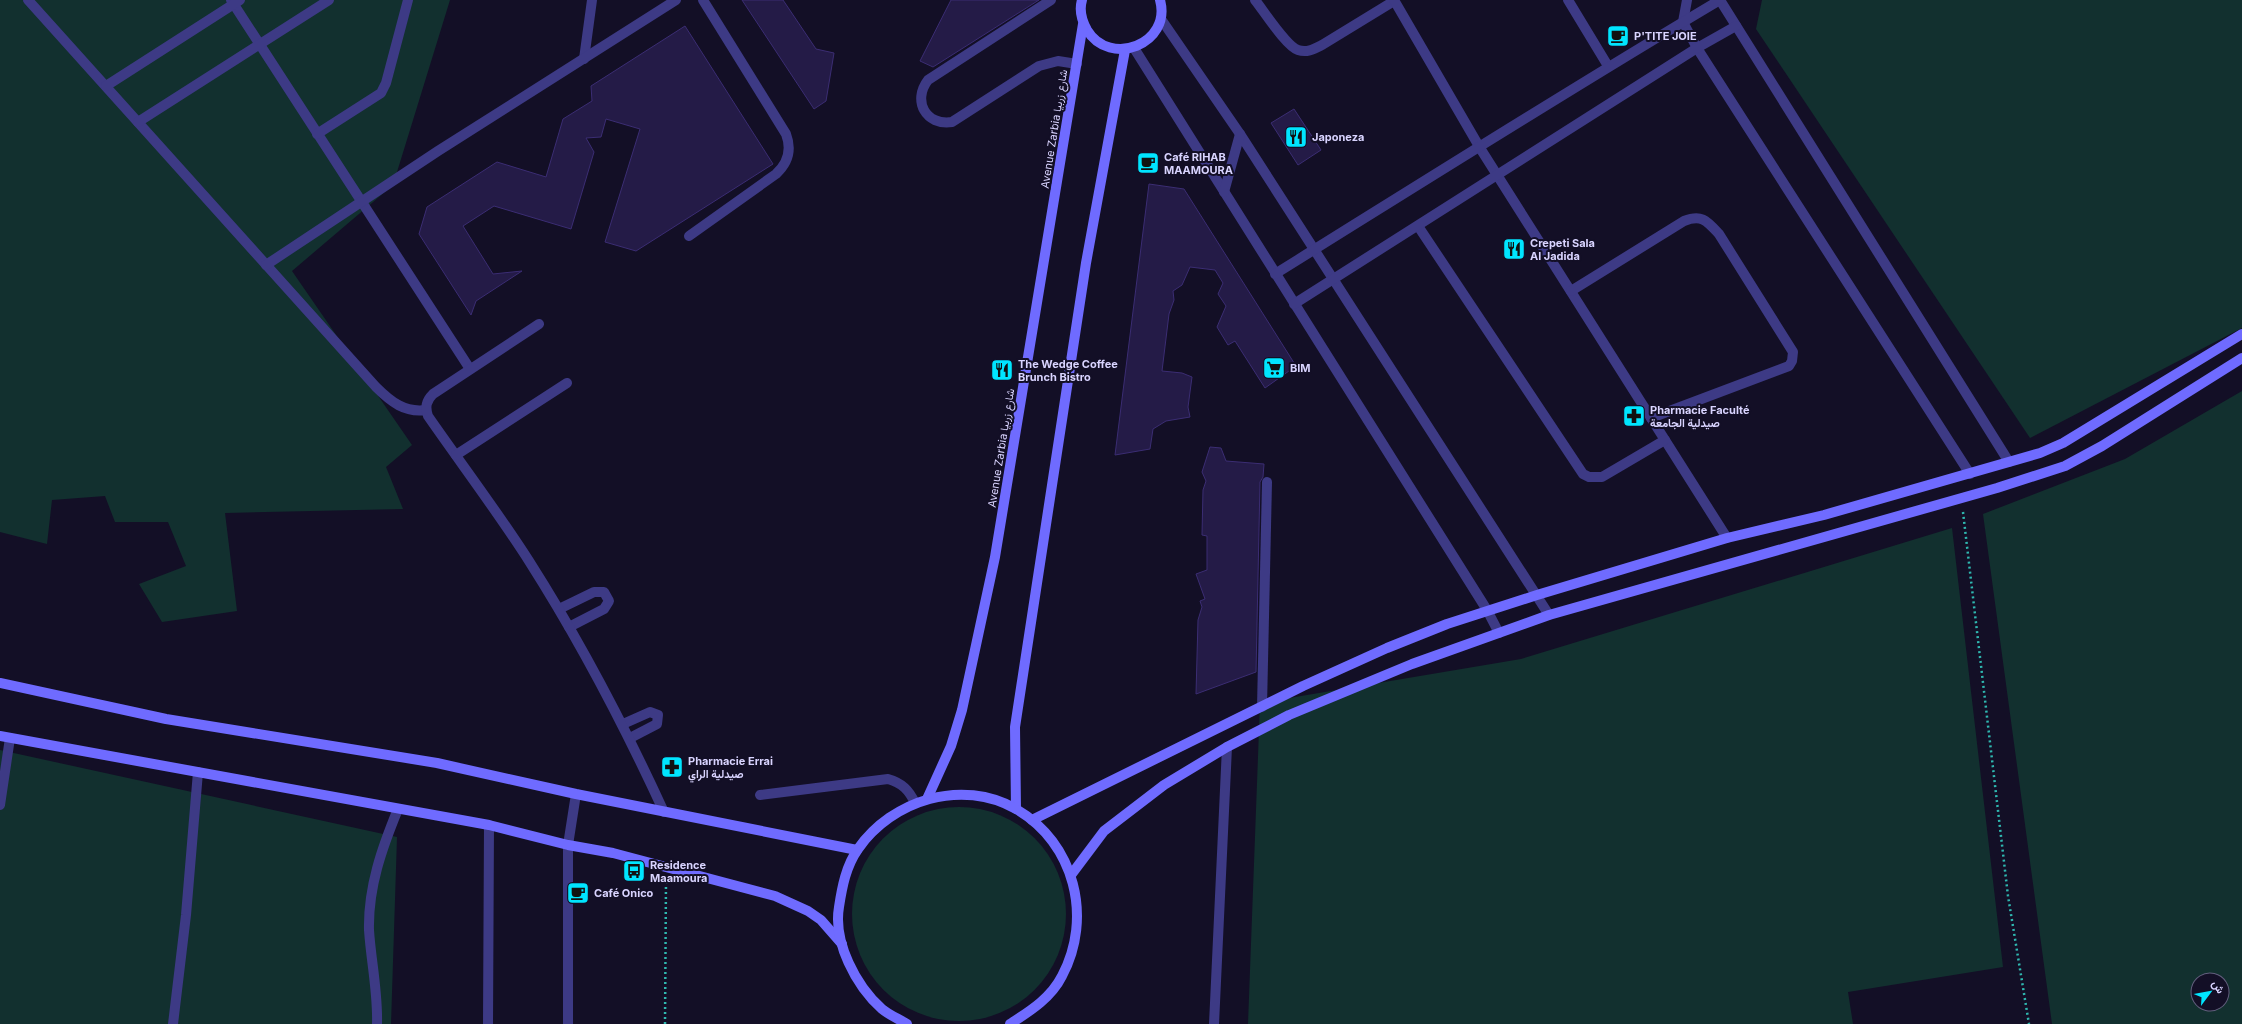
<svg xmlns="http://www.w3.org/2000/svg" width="2242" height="1024" viewBox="0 0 2242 1024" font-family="Inter,Vazirmatn,sans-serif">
<rect width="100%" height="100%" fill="#130f26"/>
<g fill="#12302f" fill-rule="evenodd">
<path d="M0,0H450L393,185L292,271L412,445L386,467L403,509L225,513L237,611L162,622L139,584L186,566L168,522H115L105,496L52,500L47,544L0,532Z"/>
<path d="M1762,0H2242V328L2030,438L1756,29Z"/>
<path d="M2242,391V1024H2052L1983,514L2125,459ZM2198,980H2222V1004H2198Z"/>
<path d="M1952,528L2003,967L1848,992L1853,1024H1248L1260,703L1521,659Z"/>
<path d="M0,750L397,837L391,1024H0Z"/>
<circle cx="959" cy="914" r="107"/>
</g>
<g fill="#241b47" stroke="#3b2d73">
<path d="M742,0H783L816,49L834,53L826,101L814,109Z"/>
<path d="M951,0H1039L933,67L920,61Z"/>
<path d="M685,26L773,164L636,251L605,242L640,129L606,119L601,137L586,138L594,152L571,229L494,206L463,226L493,274L522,271L476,301L471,315L419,234L427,207L497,162L546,177L563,119L592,101L591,86Z"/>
<path d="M1294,109L1321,150L1298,165L1271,123Z"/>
<path d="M1149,184L1184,189L1296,366L1265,388L1235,341L1228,345L1217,327L1226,306L1218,294L1223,283L1215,270L1190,267L1182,285L1173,291L1174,300L1169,314L1162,371L1182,373L1192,377L1188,407L1190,417L1166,421L1153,429L1150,449L1115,455Z"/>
<path d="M1210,447L1221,448L1226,461L1264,464L1263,477L1260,482L1256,672L1196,694L1198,620L1202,607L1200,601L1205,599L1196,574L1207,570V536L1202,535L1203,490L1206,481L1202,472Z"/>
</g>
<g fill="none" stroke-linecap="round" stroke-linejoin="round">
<g stroke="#2fb8b0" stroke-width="2.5" stroke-dasharray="2 3" stroke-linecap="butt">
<path d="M1963,512L2008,896L2029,1024"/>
<path d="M665,1024L666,881"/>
</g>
<g stroke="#3d3a85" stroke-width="10">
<path d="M559,609L594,592H604L609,601L604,609L569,627"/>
<path d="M1262,707L1267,482"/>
<path d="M623,724L650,712L658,715L657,724L630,738"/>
<path d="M760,795L888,779C902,783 909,790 915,803"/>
<path d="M0,805L10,738"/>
</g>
<g stroke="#3d3a85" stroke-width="10">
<path d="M28,0L376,387C391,402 405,413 426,410"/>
<path d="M231,0L470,369"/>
<path d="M1051,0L928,80C912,101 926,126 952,122L1039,66L1058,61L1077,64"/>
<path d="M1255,0C1264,11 1286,46 1298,50C1307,53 1314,49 1322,45L1394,1"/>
<path d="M1394,0L1480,148L1727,538"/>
<path d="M1568,0L1608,66"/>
<path d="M1687,0L1683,22L1697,48L1970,474"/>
<path d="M1720,0L2009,462"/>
<path d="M1161,19L1240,134L1549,615"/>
<path d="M1134,48L1487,610L1499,633"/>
<path d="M584,59L592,0"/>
<path d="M106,86L240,0"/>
<path d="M138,122L329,0"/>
<path d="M317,134L381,93L386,83L408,0"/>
<path d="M1224,192L1240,134"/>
<path d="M1418,226L1583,474L1589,477H1602L1665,440"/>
<path d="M689,236L776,174C788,163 792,150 786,134L703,0"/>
<path d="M266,265L438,151L676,0"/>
<path d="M1275,274C1423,182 1570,89 1720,0"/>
<path d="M1571,291L1684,221C1702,214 1707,221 1719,234L1793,352L1792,361L1789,366L1651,418"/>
<path d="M1294,304L1697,48L1736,26"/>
<path d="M539,324L433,394C426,401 425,407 428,416C462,465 497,511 529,561C580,641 624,725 664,812"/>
<path d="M456,455L567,383"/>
<path d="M173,1024L186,915L198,772"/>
<path d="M377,1024C378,992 371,961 369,930C368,887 382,848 398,809"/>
<path d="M488,1024L489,825"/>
<path d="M568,1024V845L576,794"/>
</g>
<path stroke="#3d3a85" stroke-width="10" d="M1214,1024L1227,747"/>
<g stroke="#6f6bff" stroke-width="10">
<path d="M1082,0C1079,10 1082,21 1087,30C1110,68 1172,44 1160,0"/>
<path d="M0,683L166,719L437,763L576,794L857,850"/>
<path d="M0,736L489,825L568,845L613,853L775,896L808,911L821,920L842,944"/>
<path d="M927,799L951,746L962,710L995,557L1083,24"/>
<path d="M1016,809L1015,727L1086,263L1125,50"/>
<path d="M1032,820L1303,686L1387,648L1447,624L1537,595L1727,538L1824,515L2040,453L2063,443L2242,334"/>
<path d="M1071,875L1104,831L1164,785L1227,747L1289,715L1412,664L1549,615L1997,488L2065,466L2102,446L2242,358"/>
<path d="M907,1024C899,1019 889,1015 882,1009C856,986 833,942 839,907C842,887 846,866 858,849C892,800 962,778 1016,809C1075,843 1093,918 1062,976C1051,998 1030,1011 1010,1024"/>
</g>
</g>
<defs>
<g id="cafe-square" transform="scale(1.15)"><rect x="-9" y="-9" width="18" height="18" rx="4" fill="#00e5ff" stroke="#130f26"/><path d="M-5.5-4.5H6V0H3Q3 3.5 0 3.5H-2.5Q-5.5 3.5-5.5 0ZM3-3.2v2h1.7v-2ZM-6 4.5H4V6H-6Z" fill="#111"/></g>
<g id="restaurant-square" transform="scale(1.15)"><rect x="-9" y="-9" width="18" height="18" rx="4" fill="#00e5ff" stroke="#130f26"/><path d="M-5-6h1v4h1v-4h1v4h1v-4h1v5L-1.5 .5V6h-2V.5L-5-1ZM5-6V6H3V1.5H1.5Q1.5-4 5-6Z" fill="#111"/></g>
<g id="supermarket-square" transform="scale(1.15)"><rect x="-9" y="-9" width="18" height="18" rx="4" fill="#00e5ff" stroke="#130f26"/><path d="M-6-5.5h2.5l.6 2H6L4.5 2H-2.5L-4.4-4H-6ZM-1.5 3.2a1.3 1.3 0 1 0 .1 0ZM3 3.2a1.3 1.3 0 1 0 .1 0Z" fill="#111"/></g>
<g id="pharmacy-square" transform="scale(1.15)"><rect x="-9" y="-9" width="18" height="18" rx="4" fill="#00e5ff" stroke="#130f26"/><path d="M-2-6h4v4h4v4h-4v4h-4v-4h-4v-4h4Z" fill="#111"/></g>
<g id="bus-square" transform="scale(1.15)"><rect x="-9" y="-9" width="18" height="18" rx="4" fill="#00e5ff" stroke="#130f26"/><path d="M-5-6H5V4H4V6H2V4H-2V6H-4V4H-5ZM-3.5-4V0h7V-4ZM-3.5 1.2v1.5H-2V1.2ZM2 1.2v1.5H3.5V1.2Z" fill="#111"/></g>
</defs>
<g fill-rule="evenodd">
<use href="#cafe-square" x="1618" y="36"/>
<use href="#restaurant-square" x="1296" y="137"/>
<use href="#cafe-square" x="1148" y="163"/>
<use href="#restaurant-square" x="1514" y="249"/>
<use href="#supermarket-square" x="1274" y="368"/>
<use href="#restaurant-square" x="1002" y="370"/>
<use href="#pharmacy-square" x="1634" y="416"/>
<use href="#pharmacy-square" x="672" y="767"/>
<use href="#bus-square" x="634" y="871"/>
<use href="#cafe-square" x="578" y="893"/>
</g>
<g text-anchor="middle" stroke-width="4" stroke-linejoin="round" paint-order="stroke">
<g font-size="11" font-weight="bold" fill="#d9d4ff" stroke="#130f26" text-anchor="start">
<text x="1634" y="40">P'TITE JOIE</text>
<text x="1312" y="141">Japoneza</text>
<text x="1164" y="161">Café RIHAB<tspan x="1164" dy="13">MAAMOURA</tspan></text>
<text x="1530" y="247">Crepeti Sala<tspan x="1530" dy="13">Al Jadida</tspan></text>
<text x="1018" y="368">The Wedge Coffee<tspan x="1018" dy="13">Brunch Bistro</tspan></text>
<text x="1290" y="372">BIM</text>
<text x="1650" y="414">Pharmacie Faculté<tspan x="1650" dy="13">صيدلية الجامعة</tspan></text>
<text x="688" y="765">Pharmacie Errai<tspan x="688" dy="13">صيدلية الراي</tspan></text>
<text x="650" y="869">Residence<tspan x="650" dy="13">Maamoura</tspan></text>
<text x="594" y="897">Café Onico</text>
</g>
<g font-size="11" fill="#d9d4ff" stroke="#130f26">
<text transform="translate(1054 129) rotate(-81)" y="4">Avenue Zarbia شارع زربيا</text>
<text transform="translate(1001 448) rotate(-81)" y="4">Avenue Zarbia شارع زربيا</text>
</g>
</g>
<g transform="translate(2210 992) rotate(58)"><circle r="19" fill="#130f26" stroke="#625e7d"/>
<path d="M0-3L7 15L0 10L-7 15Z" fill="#00e5ff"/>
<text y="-6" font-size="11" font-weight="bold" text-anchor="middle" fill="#d9d4ff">ش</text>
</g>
</svg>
